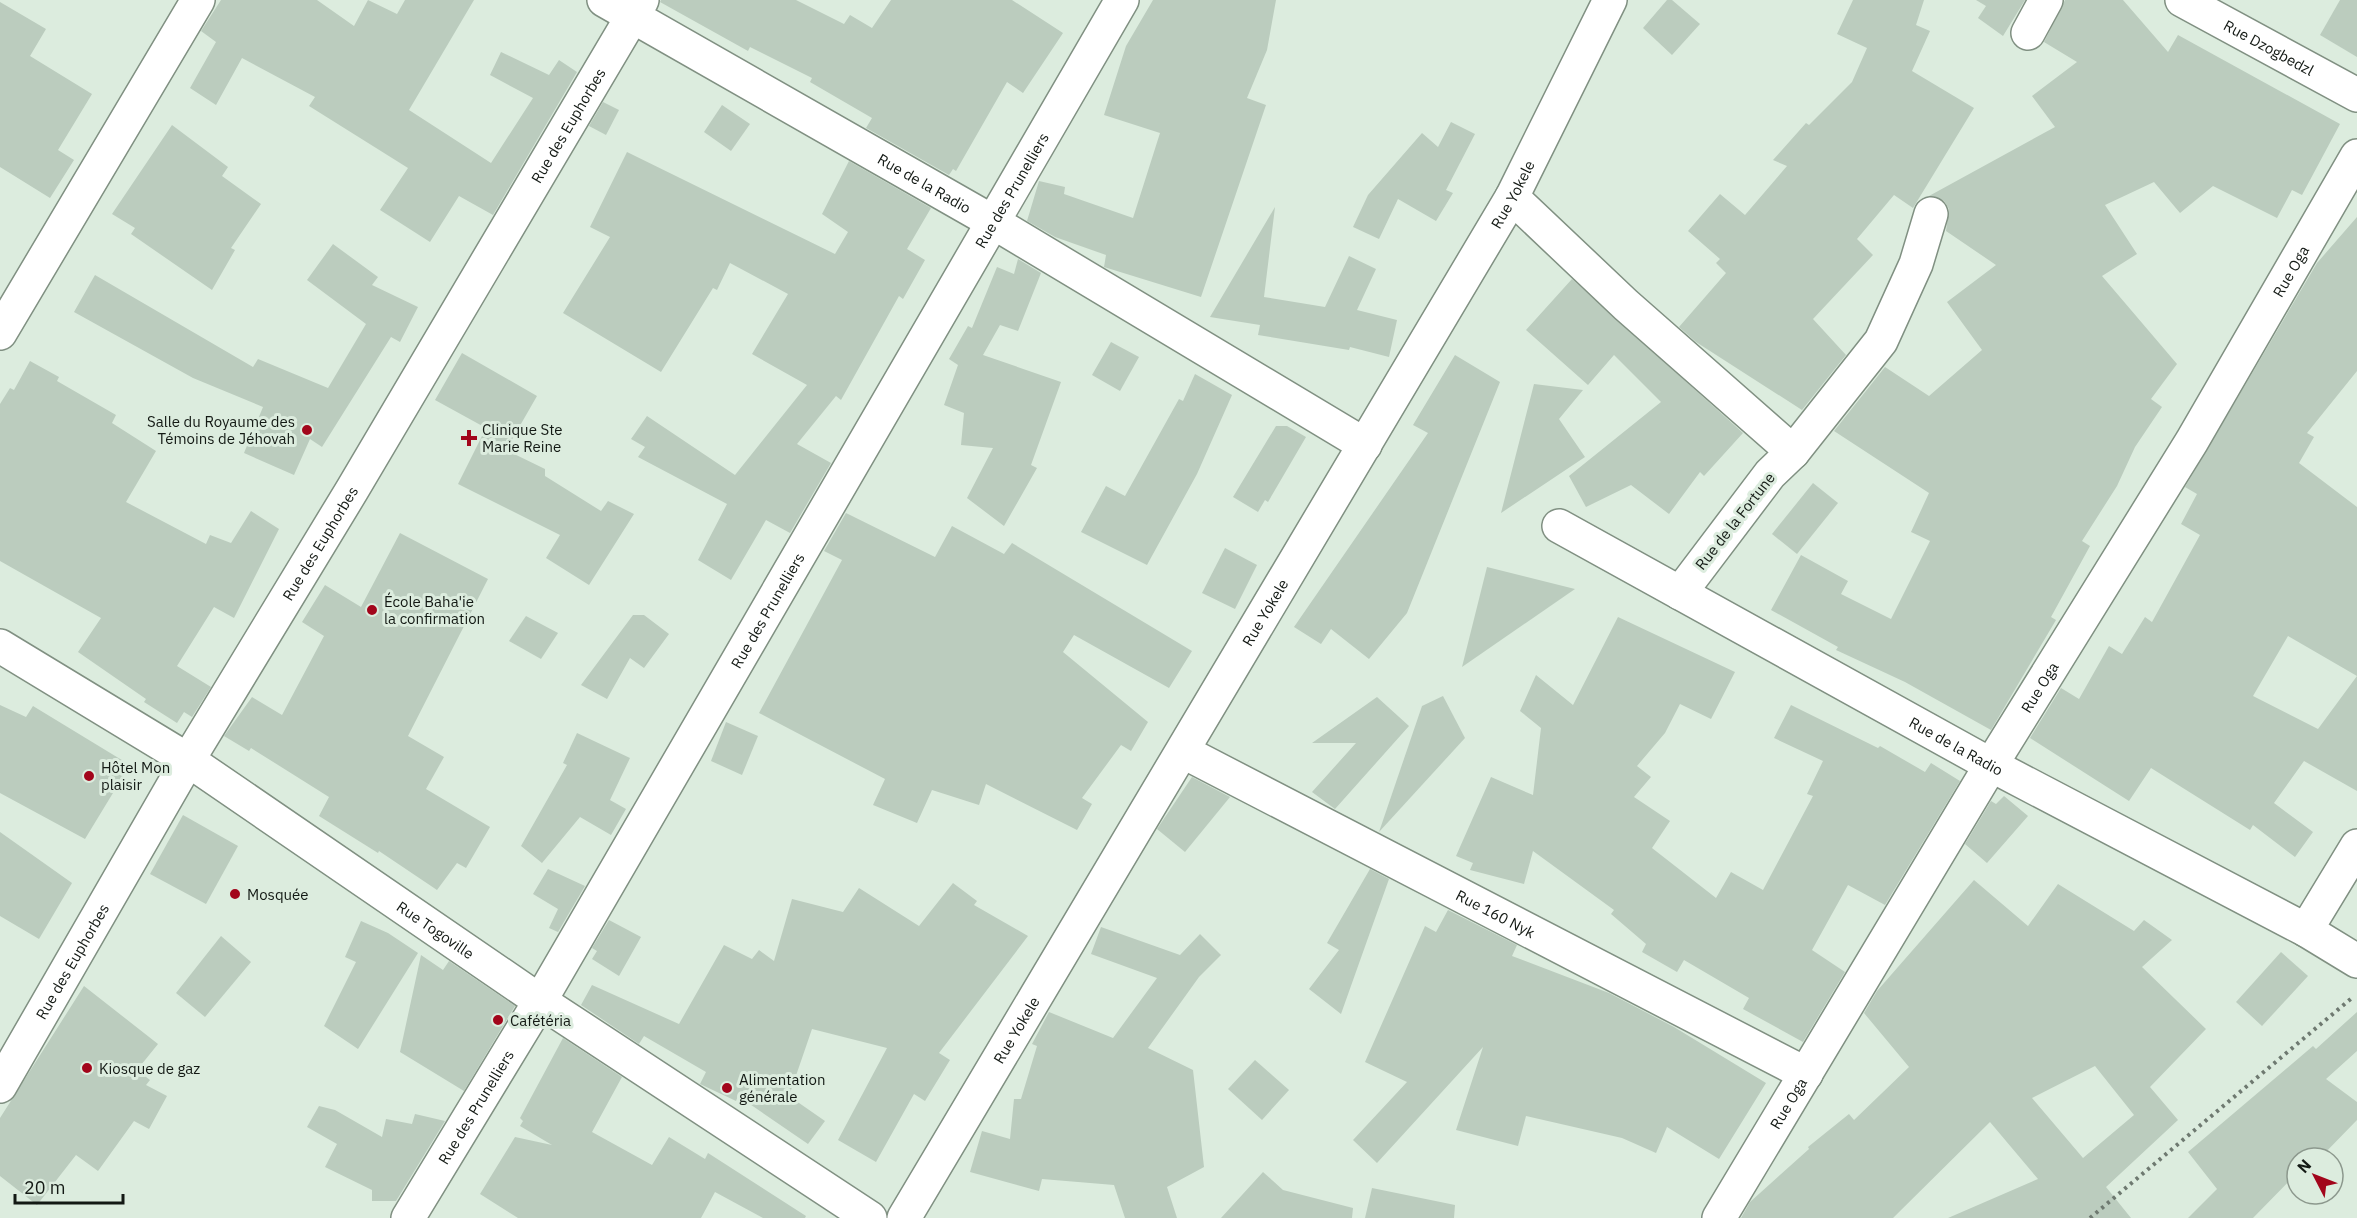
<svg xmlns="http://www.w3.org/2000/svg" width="2357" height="1218" viewBox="0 0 2357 1218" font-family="'IBM Plex Sans',sans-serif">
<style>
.building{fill:#bbccbe;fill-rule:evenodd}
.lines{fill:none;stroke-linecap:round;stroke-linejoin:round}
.minor-casing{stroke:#809082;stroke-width:36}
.path{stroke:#6e7970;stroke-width:4;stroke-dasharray:3 4.5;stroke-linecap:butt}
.minor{stroke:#fff;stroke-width:33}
.poi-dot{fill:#a2051b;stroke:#dcecde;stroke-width:2}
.labels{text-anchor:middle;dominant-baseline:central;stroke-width:6;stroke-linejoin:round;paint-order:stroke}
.street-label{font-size:15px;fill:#131914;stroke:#dcecde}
.poi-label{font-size:15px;fill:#131914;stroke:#dcecde;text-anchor:start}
</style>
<rect width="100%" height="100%" fill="#dcecde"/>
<g class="building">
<path d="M 221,0 L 317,0 L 354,26 L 368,0 L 397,14 L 405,0 L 474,0 L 409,110 L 491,163 L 533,98 L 490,75 L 501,52 L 549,75 L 559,60 L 577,72 L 493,215 L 459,196 L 430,242 L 380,210 L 408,168 L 309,106 L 315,97 L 242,58 L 216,105 L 190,88 L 216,42 L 201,31 Z"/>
<path d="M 661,0 L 796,0 L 844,24 L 850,15 L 872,28 L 891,0 L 1012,0 L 1063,33 L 1023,93 L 1007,82 L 956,171 L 953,169 L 949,175 L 866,128 L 872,118 L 810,82 L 812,78 L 750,47 L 748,51 L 660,2 Z"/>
<path d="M 1153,0 L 1276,0 L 1267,50 L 1247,98 L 1266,105 L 1201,297 L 1104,267 L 1106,255 L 1055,237 L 1027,221 L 1039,181 L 1065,187 L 1064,194 L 1133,218 L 1160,133 L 1104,115 L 1126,46 Z"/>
<path d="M 1667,0 L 1672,0 L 1700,24 L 1672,55 L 1643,28 Z"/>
<path d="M 1853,0 L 1924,0 L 1916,25 L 1930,31 L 1912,71 L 1974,108 L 1913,208 L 1894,195 L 1857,239 L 1873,255 L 1813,319 L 1846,355 L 1802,410 L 1696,342 L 1679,327 L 1726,273 L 1716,263 L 1720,259 L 1688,231 L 1720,194 L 1745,215 L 1787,166 L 1773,160 L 1806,123 L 1809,125 L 1852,82 L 1867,48 L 1837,34 Z"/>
<path d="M 1976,0 L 2025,0 L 2003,36 L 1978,18 L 1986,6 Z"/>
<path d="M 2065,0 L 2123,0 L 2168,52 L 2178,35 L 2340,124 L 2302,195 L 2292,190 L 2277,218 L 2213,186 L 2180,213 L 2154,182 L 2105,205 L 2137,254 L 2102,276 L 2177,364 L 2151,399 L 2162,407 L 2135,447 L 2117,486 L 2082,541 L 2090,546 L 2051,617 L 2056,620 L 1991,730 L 1905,682 L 1836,650 L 1838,647 L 1771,610 L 1801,555 L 1848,581 L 1841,594 L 1891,619 L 1930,541 L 1911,532 L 1929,493 L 1834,431 L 1885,367 L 1929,396 L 1982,350 L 1947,302 L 1996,265 L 1946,231 L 1949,209 L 1944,201 L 1929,196 L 2055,127 L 2032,96 L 2077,62 L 2044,42 Z"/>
<path d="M 2340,0 L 2357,0 L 2357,57 L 2320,35 Z"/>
<path d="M 0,2 L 46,29 L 30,56 L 92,94 L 58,150 L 74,160 L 50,198 L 0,167 Z"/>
<path d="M 603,102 L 619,110 L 606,135 L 589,126 Z"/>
<path d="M 722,105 L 750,124 L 731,151 L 704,132 Z"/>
<path d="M 1451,122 L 1475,134 L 1446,190 L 1453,193 L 1436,221 L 1398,199 L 1379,239 L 1353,227 L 1368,195 L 1422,133 L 1438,147 Z"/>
<path d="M 172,125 L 228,167 L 222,176 L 261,204 L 231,248 L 235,250 L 212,290 L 131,234 L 135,228 L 112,214 Z"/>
<path d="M 627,152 L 835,254 L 848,232 L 822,214 L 849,161 L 931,208 L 907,249 L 925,260 L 903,299 L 899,296 L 841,400 L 836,396 L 797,444 L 831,463 L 790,533 L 766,520 L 731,580 L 698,560 L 727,504 L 638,457 L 645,447 L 631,439 L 647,416 L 735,475 L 807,385 L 752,354 L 788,294 L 730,263 L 717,290 L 713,288 L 661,372 L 563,313 L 610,237 L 590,227 Z"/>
<path d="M 1275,207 L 1264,297 L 1325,307 L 1349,256 L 1376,269 L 1357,310 L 1397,320 L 1389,357 L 1350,347 L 1349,350 L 1258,335 L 1260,325 L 1210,317 Z"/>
<path d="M 2357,217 L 2357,371 L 2307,433 L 2314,437 L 2299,463 L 2357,507 L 2357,791 L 2304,761 L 2274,803 L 2313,832 L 2295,857 L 2253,825 L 2250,830 L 2151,768 L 2129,801 L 2030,738 L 2061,688 L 2079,699 L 2109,646 L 2122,654 L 2145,617 L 2152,622 L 2200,535 L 2181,524 L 2197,494 L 2185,487 L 2317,263 ZM 2288,636 L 2357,676 L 2318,729 L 2253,696 Z"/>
<path d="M 333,244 L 378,277 L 372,285 L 418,307 L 400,342 L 391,337 L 322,447 L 310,439 L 294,475 L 244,453 L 263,407 L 193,378 L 74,312 L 95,275 L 253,367 L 258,359 L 328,388 L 366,324 L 307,280 Z"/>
<path d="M 1018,259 L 1041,273 L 1018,331 L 1000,325 L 983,355 L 1061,382 L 1031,465 L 1037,468 L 1004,526 L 967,498 L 993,448 L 961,445 L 964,413 L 944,405 L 958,365 L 949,359 L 968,326 L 972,328 L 997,267 L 1014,274 Z"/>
<path d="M 1572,279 L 1743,433 L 1704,476 L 1700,472 L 1669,514 L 1631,485 L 1586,507 L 1569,476 L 1661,402 L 1614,355 L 1588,385 L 1526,330 Z"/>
<path d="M 1111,342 L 1139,357 L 1120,391 L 1092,375 Z"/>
<path d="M 462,353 L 537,396 L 506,450 L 545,469 L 545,476 L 601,511 L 608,501 L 634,514 L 589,585 L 546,558 L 560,535 L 458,484 L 486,428 L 435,400 Z"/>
<path d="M 1455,355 L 1500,382 L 1407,613 L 1369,659 L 1331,629 L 1321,644 L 1294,627 L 1428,433 L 1413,425 Z"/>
<path d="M 30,361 L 59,377 L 57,381 L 116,415 L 112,423 L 156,451 L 126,502 L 206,544 L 210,535 L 231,543 L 251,511 L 279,529 L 234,618 L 214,607 L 177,666 L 211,687 L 192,717 L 184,712 L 177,723 L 144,702 L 146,699 L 78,652 L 101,618 L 0,561 L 0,404 L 10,388 L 14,390 Z"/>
<path d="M 1195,374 L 1232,395 L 1197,474 L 1147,565 L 1081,532 L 1106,486 L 1125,496 L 1179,399 L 1183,401 Z"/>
<path d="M 1534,384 L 1583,390 L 1559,419 L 1585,457 L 1501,513 Z"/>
<path d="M 1276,426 L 1287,426 L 1306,437 L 1268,502 L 1265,500 L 1258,512 L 1233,497 Z"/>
<path d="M 1813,483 L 1838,503 L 1797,554 L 1772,534 Z"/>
<path d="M 846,513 L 935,557 L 952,526 L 1004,554 L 1012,543 L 1192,651 L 1169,688 L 1074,635 L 1063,652 L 1148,722 L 1131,751 L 1121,745 L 1082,798 L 1092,804 L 1077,830 L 986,784 L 979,805 L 932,790 L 917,823 L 873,805 L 885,779 L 759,713 L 842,560 L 824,551 Z"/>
<path d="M 400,533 L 488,579 L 408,736 L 444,757 L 426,789 L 490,827 L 466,868 L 457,863 L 437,890 L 379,851 L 378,853 L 319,816 L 329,797 L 251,748 L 249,751 L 224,736 L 252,697 L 282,715 L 324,636 L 302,622 L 325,585 L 361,607 Z"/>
<path d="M 1225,548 L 1257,565 L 1235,609 L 1202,593 Z"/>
<path d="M 1487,567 L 1575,589 L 1462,667 Z"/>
<path d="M 633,615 L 644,615 L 669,634 L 644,668 L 630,658 L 607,699 L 581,685 Z"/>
<path d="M 526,616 L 558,633 L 541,659 L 509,641 Z"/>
<path d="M 1618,617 L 1735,672 L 1711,719 L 1680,704 L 1665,733 L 1637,766 L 1651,777 L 1634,797 L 1670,821 L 1652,848 L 1716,898 L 1731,872 L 1763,890 L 1813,796 L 1807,794 L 1823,761 L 1774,738 L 1791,705 L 1878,748 L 1880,746 L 1925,772 L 1931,763 L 1960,781 L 1885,905 L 1848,885 L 1812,950 L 1845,972 L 1803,1042 L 1743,1009 L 1749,998 L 1684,960 L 1677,972 L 1642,952 L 1646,944 L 1611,914 L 1614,910 L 1533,851 L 1524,884 L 1470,870 L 1473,863 L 1456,856 L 1491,777 L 1533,795 L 1541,728 L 1520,711 L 1536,675 L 1573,705 Z"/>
<path d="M 1443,696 L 1465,738 L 1379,832 L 1422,706 Z"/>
<path d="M 1377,697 L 1409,726 L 1335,809 L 1312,792 L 1356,743 L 1312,743 Z"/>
<path d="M 0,705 L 26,717 L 33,706 L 130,765 L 85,839 L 0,793 Z"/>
<path d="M 726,722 L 758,736 L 742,775 L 711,761 Z"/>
<path d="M 577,733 L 630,758 L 610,800 L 626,809 L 611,835 L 580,817 L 542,863 L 521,846 L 567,765 L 563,763 Z"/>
<path d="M 1192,777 L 1230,797 L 1185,852 L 1157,829 Z"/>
<path d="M 2004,796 L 2028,816 L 1987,863 L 1965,844 L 1991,801 L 1996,804 Z"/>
<path d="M 183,815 L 238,846 L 206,904 L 150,874 Z"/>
<path d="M 0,832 L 72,883 L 39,939 L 0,916 Z"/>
<path d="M 548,869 L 585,886 L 558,932 L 549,928 L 558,909 L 533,894 Z"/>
<path d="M 1370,869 L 1389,879 L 1341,1014 L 1309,989 L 1339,950 L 1327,943 Z"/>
<path d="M 1974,880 L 2028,926 L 2058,884 L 2134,931 L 2144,920 L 2172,940 L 2142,967 L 2206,1029 L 2150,1087 L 2178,1120 L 2106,1187 L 2131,1218 L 1948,1218 L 2038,1179 L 1990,1122 L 1893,1218 L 1741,1218 L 1750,1202 L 1809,1149 L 1808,1147 L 1849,1114 L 1854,1120 L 1909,1067 L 1864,1013 L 1877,991 ZM 2095,1066 L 2134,1115 L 2083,1158 L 2032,1098 Z"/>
<path d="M 953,883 L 977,901 L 974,905 L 1028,936 L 939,1053 L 950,1060 L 925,1101 L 914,1094 L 876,1162 L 838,1140 L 887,1048 L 812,1029 L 789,1096 L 825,1121 L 808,1144 L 738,1096 L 736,1101 L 700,1084 L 706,1072 L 644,1036 L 639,1044 L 581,1005 L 592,985 L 679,1024 L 724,945 L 752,959 L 759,950 L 774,961 L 792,899 L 843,912 L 859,888 L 919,926 Z"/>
<path d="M 1448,910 L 1517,945 L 1512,956 L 1609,993 L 1674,1027 L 1766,1083 L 1719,1159 L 1667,1127 L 1656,1153 L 1622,1138 L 1526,1116 L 1518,1146 L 1456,1130 L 1483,1047 L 1377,1163 L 1353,1140 L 1407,1082 L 1365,1062 L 1425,926 L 1436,932 Z"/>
<path d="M 609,920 L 641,937 L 619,976 L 592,959 L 597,951 L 592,948 Z"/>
<path d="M 361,921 L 388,933 L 418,953 L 358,1049 L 324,1026 L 356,962 L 345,957 Z"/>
<path d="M 1101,927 L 1180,955 L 1200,934 L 1221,955 L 1199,977 L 1148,1048 L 1193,1070 L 1204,1167 L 1167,1187 L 1177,1218 L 1125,1218 L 1114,1185 L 1042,1179 L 1039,1191 L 970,1172 L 982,1131 L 1010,1139 L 1014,1099 L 1021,1099 L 1037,1046 L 1032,1044 L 1049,1012 L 1113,1038 L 1157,978 L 1091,954 Z"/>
<path d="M 221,936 L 251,962 L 205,1017 L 176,993 Z"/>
<path d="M 2281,952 L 2308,976 L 2262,1026 L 2236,1002 Z"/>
<path d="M 421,955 L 443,970 L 449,961 L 515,1006 L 464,1091 L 400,1052 Z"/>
<path d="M 84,986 L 158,1044 L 137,1070 L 150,1080 L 146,1085 L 167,1096 L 149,1129 L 134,1121 L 98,1171 L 76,1155 L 37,1205 L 0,1176 L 0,1118 Z"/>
<path d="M 2357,1012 L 2357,1051 L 2326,1079 L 2357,1102 L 2357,1120 L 2320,1158 L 2297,1158 L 2297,1173 L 2253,1218 L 2188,1218 L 2217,1189 L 2188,1152 L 2313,1046 L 2316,1049 Z"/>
<path d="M 563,1038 L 622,1077 L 592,1132 L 652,1165 L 669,1137 L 705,1159 L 708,1153 L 806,1216 L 805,1218 L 763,1218 L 715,1192 L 701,1218 L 518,1218 L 480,1194 L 515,1137 L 552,1145 L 520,1126 L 523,1121 L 520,1118 Z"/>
<path d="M 1255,1060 L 1289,1090 L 1262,1120 L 1228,1089 Z"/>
<path d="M 319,1106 L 335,1110 L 382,1137 L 386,1119 L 412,1124 L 415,1114 L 445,1121 L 396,1201 L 372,1201 L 372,1190 L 325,1167 L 337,1144 L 307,1127 Z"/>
<path d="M 1263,1172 L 1283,1190 L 1353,1208 L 1352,1218 L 1221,1218 Z"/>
<path d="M 1372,1188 L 1455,1205 L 1454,1218 L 1365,1218 Z"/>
</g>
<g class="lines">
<defs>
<g id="minor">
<path id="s1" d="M 604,0 L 993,222 L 1365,445"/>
<path id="s2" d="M 2182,0 L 2357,95"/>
<path d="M 2028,33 L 2046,0"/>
<path d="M 1512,197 L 1626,305 L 1793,452 L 1770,474 L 1680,593"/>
<path d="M 0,333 L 198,0"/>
<path d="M 1793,452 L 1881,341 L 1916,264 L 1931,214"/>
<path id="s3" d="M 1559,526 L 1991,765 L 2306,930 L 2357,961"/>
<path id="s4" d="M 0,646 L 188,760 L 540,1001 L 870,1218"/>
<path id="s5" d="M 1184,752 L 1806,1074"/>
<path d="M 2306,930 L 2357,846"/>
<path id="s6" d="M 0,1086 L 188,760 L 352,490 L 642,0"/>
<path id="s7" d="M 408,1218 L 540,1001 L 1122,0"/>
<path id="s8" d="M 904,1218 L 1512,197 L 1610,0"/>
<path id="s9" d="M 1719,1218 L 1991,765 L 2192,441 L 2357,156"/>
</g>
</defs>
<use href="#minor" class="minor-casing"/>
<path class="path" d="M 2090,1218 L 2353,997"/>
<use href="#minor" class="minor"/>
</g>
<g class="poi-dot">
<circle cx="307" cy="430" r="6"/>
<path d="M466 429h6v6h6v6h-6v6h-6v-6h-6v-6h6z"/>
<circle cx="372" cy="610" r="6"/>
<circle cx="89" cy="776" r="6"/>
<circle cx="235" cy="894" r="6"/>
<circle cx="498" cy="1020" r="6"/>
<circle cx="87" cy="1068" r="6"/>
<circle cx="727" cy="1088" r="6"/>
</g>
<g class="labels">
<g class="street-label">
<text stroke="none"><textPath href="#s2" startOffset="99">Rue Dzogbedzl</textPath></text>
<text stroke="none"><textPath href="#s6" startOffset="1116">Rue des Euphorbes</textPath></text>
<text stroke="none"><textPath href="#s1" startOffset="369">Rue de la Radio</textPath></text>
<text stroke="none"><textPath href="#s7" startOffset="1192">Rue des Prunelliers</textPath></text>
<text stroke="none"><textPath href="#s8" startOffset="1191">Rue Yokele</textPath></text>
<text stroke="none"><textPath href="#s9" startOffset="1106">Rue Oga</textPath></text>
<text transform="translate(1735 521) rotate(-52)">Rue de la Fortune</text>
<text stroke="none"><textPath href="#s6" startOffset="630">Rue des Euphorbes</textPath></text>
<text stroke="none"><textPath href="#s7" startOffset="706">Rue des Prunelliers</textPath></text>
<text stroke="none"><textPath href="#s8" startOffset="705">Rue Yokele</textPath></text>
<text stroke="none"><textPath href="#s9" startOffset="620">Rue Oga</textPath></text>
<text stroke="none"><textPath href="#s3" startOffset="454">Rue de la Radio</textPath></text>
<text stroke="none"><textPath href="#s5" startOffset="351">Rue 160 Nyk</textPath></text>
<text stroke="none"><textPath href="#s4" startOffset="520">Rue Togoville</textPath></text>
<text stroke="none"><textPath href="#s6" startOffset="144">Rue des Euphorbes</textPath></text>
<text stroke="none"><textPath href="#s8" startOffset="219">Rue Yokele</textPath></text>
<text stroke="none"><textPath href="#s9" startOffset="134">Rue Oga</textPath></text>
<text stroke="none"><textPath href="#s7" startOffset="130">Rue des Prunelliers</textPath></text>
</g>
<g class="poi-label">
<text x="295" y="421" text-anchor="end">Salle du Royaume des<tspan x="295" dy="17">Témoins de Jéhovah</tspan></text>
<text x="482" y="429">Clinique Ste<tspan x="482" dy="17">Marie Reine</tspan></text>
<text x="384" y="601">École Baha'ie<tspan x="384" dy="17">la confirmation</tspan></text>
<text x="101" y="767">Hôtel Mon<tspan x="101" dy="17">plaisir</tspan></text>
<text x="247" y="894">Mosquée</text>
<text x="510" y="1020">Cafétéria</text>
<text x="99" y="1068">Kiosque de gaz</text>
<text x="739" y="1079">Alimentation<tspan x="739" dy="17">générale</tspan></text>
</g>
</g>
<g transform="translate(2315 1176) rotate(312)"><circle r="28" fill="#dcecde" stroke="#8c988d" stroke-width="1.5"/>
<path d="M0-4.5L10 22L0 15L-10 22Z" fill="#a2051b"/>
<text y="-9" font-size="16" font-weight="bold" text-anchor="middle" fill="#131914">N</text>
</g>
<path d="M15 1194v9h108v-9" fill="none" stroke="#131914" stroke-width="3"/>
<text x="24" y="1194" font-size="18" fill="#131914" stroke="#dcecde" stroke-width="4.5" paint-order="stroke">20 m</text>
</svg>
